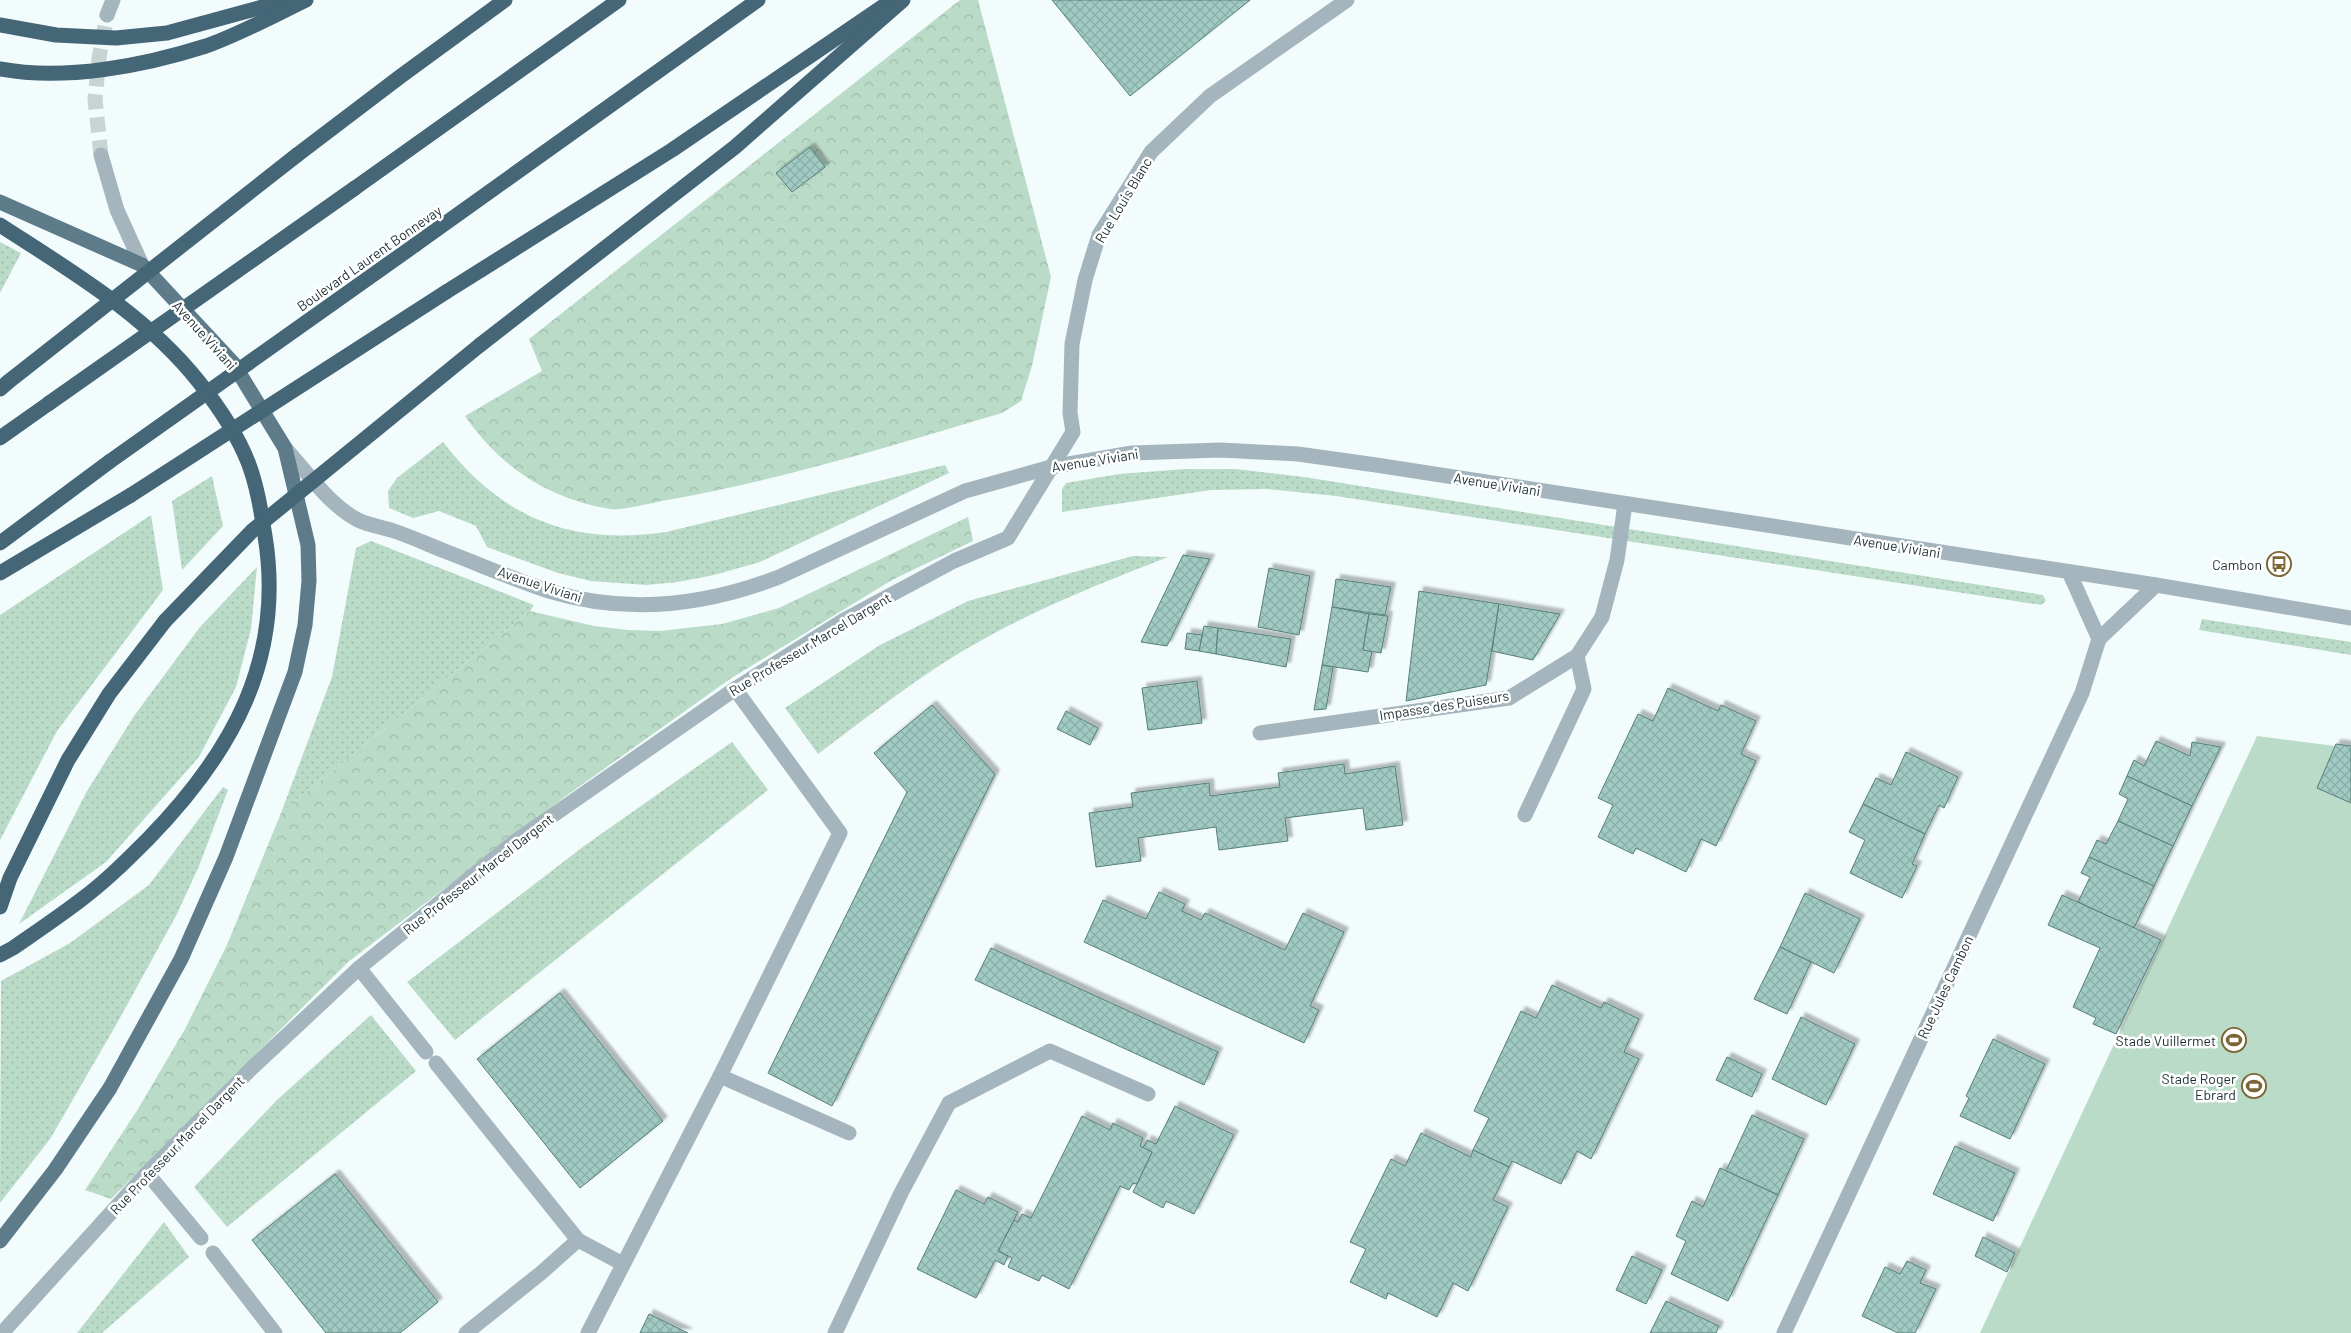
<svg xmlns="http://www.w3.org/2000/svg" width="2351" height="1333" viewBox="0 0 2351 1333" font-family="Barlow,sans-serif">
<style>
.grass{fill:url(#grass-dots)}
.forest{fill:url(#forest-crowns)}
.pitch{fill:#badbc7}
.building{fill:url(#building-cross-hatch);stroke:#568079;filter:url(#shadow)}
.lines{fill:none;stroke-linecap:round;stroke-linejoin:round}
.minor-tunnel{stroke:#c8d3d4;stroke-width:15;stroke-dasharray:15 8;stroke-linecap:butt}
.minor{stroke:#a5b5bd;stroke-width:15}
.major{stroke:#5e7b8a;stroke-width:15}
.highway{stroke:#456677;stroke-width:15}
.highway-bridge{stroke:#456677;stroke-width:15}
.labels{text-anchor:middle;dominant-baseline:central;stroke-width:5;stroke-linejoin:round;paint-order:stroke}
.street-label{font-size:14px;fill:#1d2f32;stroke:#fff}
.poi-label{font-size:14px;fill:#1d2f32;stroke:#fff;text-anchor:end}
</style>
<defs>
<pattern id="grass-dots" width="8" height="8" patternUnits="userSpaceOnUse" patternTransform="scale(1.25)"><rect width="8" height="8" fill="#badbc7"/><path d="M2 2h.1M6 6h.1" fill="none" stroke="#9fbcab" stroke-width="1.8" stroke-linecap="round"/></pattern>
<pattern id="forest-crowns" width="20" height="18" patternUnits="userSpaceOnUse" patternTransform="scale(1.25)"><rect width="20" height="18" fill="#badbc7"/><path d="M2 6a3 3 0 1 1 6 0M12 15a3 3 0 1 1 6 0" fill="none" stroke="#9fbcab"/></pattern>
<pattern id="building-cross-hatch" width="8" height="8" patternUnits="userSpaceOnUse" patternTransform="scale(1.25)"><rect width="8" height="8" fill="#a0cac2"/><path d="M0 0l8 8M0 8l8-8" fill="none" stroke="#89aea7"/></pattern>
<filter id="shadow"><feDropShadow dx="4.5" dy="-4.5" stdDeviation="1" flood-color="#0004"/></filter>
</defs>
<rect width="100%" height="100%" fill="#f3fcfd"/>
<g class="grass">
<path d="M 0,242 L 21,253 L 0,293 Z"/>
<path d="M 443,442 C 502,518 570,546 666,532 L 945,465 L 949,473 L 760,562 L 714,575 L 678,582 L 646,585 L 591,581 L 558,573 L 487,547 L 476,526 L 439,511 L 413,518 L 389,508 L 388,491 L 397,478 Z"/>
<path d="M 1185,469 L 1235,469 L 1304,477 L 2043,595 L 2046,601 L 2041,605 L 1336,496 L 1267,489 L 1211,490 L 1062,512 L 1062,489 L 1066,483 L 1119,474 Z"/>
<path d="M 212,476 L 223,526 L 182,570 L 172,501 Z"/>
<path d="M 151,515 L 163,590 L 57,731 L 0,840 L 0,615 Z"/>
<path d="M 371,541 L 534,605 L 530,611 L 281,813 L 332,677 L 356,548 Z"/>
<path d="M 1133,556 L 1168,557 C 1098,584 1026,613 961,652 C 911,682 865,719 818,754 L 785,708 L 880,645 L 968,601 Z"/>
<path d="M 257,567 L 251,629 L 236,687 L 199,757 L 106,862 L 19,924 L 87,791 L 134,716 L 200,627 Z"/>
<path d="M 2202,619 L 2351,642 L 2351,655 L 2199,630 Z"/>
<path d="M 732,742 L 768,790 L 455,1040 L 407,982 L 584,846 Z"/>
<path d="M 223,787 L 228,790 L 199,866 L 177,914 L 116,1025 L 50,1139 L 0,1203 L 1,981 L 70,943 L 149,885 Z"/>
<path d="M 371,1015 L 416,1071 L 227,1227 L 194,1187 L 277,1100 Z"/>
<path d="M 164,1222 L 189,1257 L 102,1333 L 77,1333 Z"/>
</g>
<g class="forest">
<path d="M 960,0 L 978,0 L 1051,277 L 1032,366 L 1021,401 L 1002,413 C 894,445 784,479 673,499 C 658,501 623,511 610,509 C 549,499 500,467 465,416 L 542,371 L 529,339 Z"/>
<path d="M 968,517 L 973,541 L 892,580 L 730,679 L 566,796 L 348,962 L 111,1199 L 85,1190 L 138,1109 L 185,1029 L 227,945 L 281,813 L 530,611 L 594,626 L 628,630 L 660,631 L 722,624 L 779,608 Z"/>
</g>
<path class="pitch" d="M 2257,736 L 2351,748 L 2351,1333 L 1980,1333 Z"/>
<g class="building">
<path d="M 1052,0 L 1250,0 L 1130,96 Z"/>
<path d="M 810,147 L 825,167 L 792,192 L 776,173 Z"/>
<path d="M 1183,555 L 1210,559 L 1167,646 L 1141,642 Z"/>
<path d="M 1269,568 L 1310,576 L 1299,635 L 1258,627 Z"/>
<path d="M 1336,579 L 1391,587 L 1385,615 L 1332,607 Z"/>
<path d="M 1419,591 L 1499,604 L 1486,685 L 1406,701 Z"/>
<path d="M 1499,604 L 1560,614 L 1533,660 L 1492,651 Z"/>
<path d="M 1332,607 L 1369,614 L 1363,650 L 1372,651 L 1368,672 L 1322,665 Z"/>
<path d="M 1369,614 L 1388,616 L 1381,653 L 1363,650 Z"/>
<path d="M 1204,626 L 1218,628 L 1216,654 L 1199,651 Z"/>
<path d="M 1218,628 L 1291,639 L 1286,667 L 1216,654 Z"/>
<path d="M 1187,633 L 1202,635 L 1199,651 L 1185,649 Z"/>
<path d="M 1322,665 L 1333,667 L 1326,709 L 1314,710 Z"/>
<path d="M 1197,681 L 1202,723 L 1148,730 L 1142,688 Z"/>
<path d="M 1668,688 L 1718,711 L 1721,705 L 1756,721 L 1741,754 L 1756,761 L 1716,846 L 1701,839 L 1686,872 L 1636,848 L 1633,854 L 1598,837 L 1613,805 L 1598,798 L 1638,714 L 1653,721 Z"/>
<path d="M 932,705 L 995,774 L 832,1106 L 768,1073 L 907,792 L 874,753 Z"/>
<path d="M 1066,711 L 1098,728 L 1090,745 L 1057,729 Z"/>
<path d="M 2156,741 L 2190,756 L 2192,742 L 2221,747 L 2192,806 L 2127,776 L 2134,760 L 2144,766 Z"/>
<path d="M 2336,744 L 2351,746 L 2351,803 L 2317,788 Z"/>
<path d="M 1906,752 L 1958,777 L 1944,808 L 1939,805 L 1925,834 L 1863,804 L 1876,778 L 1891,785 Z"/>
<path d="M 1344,764 L 1345,774 L 1395,766 L 1403,825 L 1366,830 L 1363,808 L 1285,818 L 1288,841 L 1219,850 L 1216,827 L 1138,838 L 1141,861 L 1096,867 L 1089,813 L 1133,807 L 1131,793 L 1209,783 L 1210,796 L 1280,787 L 1278,773 Z"/>
<path d="M 2127,776 L 2192,806 L 2173,846 L 2118,821 L 2128,799 L 2119,794 Z"/>
<path d="M 1863,804 L 1925,834 L 1912,864 L 1917,866 L 1902,898 L 1850,873 L 1865,840 L 1849,832 Z"/>
<path d="M 2118,821 L 2173,846 L 2154,886 L 2089,857 L 2097,840 L 2106,844 Z"/>
<path d="M 2089,857 L 2154,886 L 2134,928 L 2078,902 L 2090,877 L 2081,873 Z"/>
<path d="M 1159,892 L 1185,904 L 1182,911 L 1201,920 L 1205,913 L 1285,950 L 1303,913 L 1344,932 L 1310,1006 L 1319,1010 L 1304,1043 L 1084,942 L 1103,900 L 1146,919 Z"/>
<path d="M 1805,893 L 1860,919 L 1834,973 L 1780,947 Z"/>
<path d="M 2062,895 L 2161,940 L 2116,1034 L 2093,1024 L 2096,1018 L 2073,1007 L 2100,948 L 2048,925 Z"/>
<path d="M 1780,947 L 1811,962 L 1787,1014 L 1754,999 Z"/>
<path d="M 991,948 L 1218,1052 L 1204,1085 L 975,980 Z"/>
<path d="M 1552,985 L 1601,1008 L 1604,1002 L 1639,1019 L 1624,1052 L 1639,1059 L 1591,1159 L 1577,1151 L 1561,1184 L 1512,1161 L 1509,1167 L 1473,1150 L 1489,1118 L 1474,1111 L 1521,1011 L 1536,1018 Z"/>
<path d="M 560,993 L 663,1121 L 580,1188 L 477,1059 Z"/>
<path d="M 1801,1017 L 1855,1044 L 1826,1105 L 1772,1079 Z"/>
<path d="M 1993,1039 L 2045,1064 L 2010,1139 L 1960,1116 L 1969,1098 L 1966,1096 Z"/>
<path d="M 1727,1057 L 1762,1074 L 1752,1097 L 1716,1080 Z"/>
<path d="M 1175,1106 L 1234,1135 L 1194,1214 L 1166,1201 L 1163,1208 L 1133,1192 L 1152,1152 L 1143,1148 L 1147,1140 L 1156,1144 Z"/>
<path d="M 1752,1115 L 1804,1139 L 1778,1195 L 1726,1171 Z"/>
<path d="M 1082,1116 L 1110,1130 L 1113,1123 L 1143,1138 L 1140,1146 L 1152,1152 L 1137,1184 L 1133,1183 L 1129,1190 L 1120,1186 L 1069,1289 L 1042,1275 L 1039,1281 L 1008,1267 L 1012,1258 L 998,1251 L 1014,1220 L 1018,1222 L 1022,1214 L 1031,1218 Z"/>
<path d="M 1421,1133 L 1471,1157 L 1473,1150 L 1509,1167 L 1493,1200 L 1508,1207 L 1468,1291 L 1453,1283 L 1437,1317 L 1388,1293 L 1386,1299 L 1350,1282 L 1366,1249 L 1350,1242 L 1391,1159 L 1405,1166 Z"/>
<path d="M 1955,1146 L 2015,1173 L 1993,1221 L 1933,1194 Z"/>
<path d="M 1720,1168 L 1778,1195 L 1728,1301 L 1671,1274 L 1686,1241 L 1676,1236 L 1692,1201 L 1703,1207 Z"/>
<path d="M 335,1174 L 438,1302 L 400,1333 L 326,1333 L 252,1240 Z"/>
<path d="M 956,1190 L 984,1204 L 988,1197 L 1018,1212 L 998,1251 L 1008,1256 L 1004,1265 L 995,1260 L 976,1298 L 917,1269 Z"/>
<path d="M 1983,1237 L 2015,1253 L 2007,1272 L 1975,1256 Z"/>
<path d="M 1632,1256 L 1662,1270 L 1646,1304 L 1616,1290 Z"/>
<path d="M 1907,1261 L 1926,1270 L 1920,1283 L 1936,1289 L 1915,1333 L 1898,1333 L 1862,1316 L 1885,1267 L 1900,1274 Z"/>
<path d="M 1666,1301 L 1719,1326 L 1716,1333 L 1650,1333 Z"/>
<path d="M 649,1314 L 688,1333 L 640,1333 Z"/>
</g>
<g class="lines">
<path class="minor-tunnel" d="M 101,155 L 95,99 L 99,58 L 107,15"/>
<g class="minor">
<path d="M 107,15 L 113,0"/>
<path d="M 101,155 L 117,210 L 142,265"/>
<path d="M 285,448 C 307,472 329,505 358,520 C 368,525 382,527 394,531 C 412,537 429,545 447,552 C 481,565 515,580 549,591 C 627,615 704,606 779,577 L 965,491 L 1051,467 L 1132,453 L 1221,450 L 1298,454 L 1376,465 L 2156,585 L 2351,618"/>
<path d="M 2069,572 L 2099,639"/>
<path d="M 735,689 L 840,833 L 720,1076 L 849,1133"/>
<path d="M 1260,733 L 1509,698 L 1577,656 L 1602,617 L 1617,560 L 1625,504"/>
<path d="M 1525,815 L 1584,689 L 1577,656"/>
<path d="M 359,968 L 426,1052"/>
<path d="M 436,1063 L 578,1240"/>
<path d="M 147,1173 L 201,1238"/>
<path d="M 213,1253 L 275,1333"/>
<path d="M 2,1333 L 147,1173 L 253,1067 L 359,968 L 513,843 L 735,689 L 844,620 L 954,561 L 1008,538 L 1073,432 L 1070,413 L 1072,344 L 1085,280 L 1099,235 L 1151,152 L 1210,96 L 1347,0"/>
<path d="M 466,1333 L 541,1273 L 578,1240 L 623,1264"/>
<path d="M 588,1333 L 720,1076"/>
<path d="M 835,1333 L 901,1193 L 949,1103 L 1050,1051 L 1148,1094"/>
<path d="M 1784,1333 L 2082,693 L 2099,639 L 2156,585"/>
</g>
<path class="major" d="M 0,202 L 142,265 L 233,363 L 285,448 L 308,545 L 309,581 L 305,625 L 295,672 L 226,857 L 181,959 L 110,1088 L 55,1170 L 0,1241"/>
<g class="highway">
<path d="M 0,25 L 56,35 L 116,38 L 167,33 L 288,0"/>
<path d="M 0,69 C 65,81 143,66 206,46 C 238,35 275,15 306,0"/>
<path d="M 297,155 L 401,76 L 505,0"/>
<path d="M 355,188 L 619,0"/>
<path d="M 0,225 C 71,271 146,315 199,382 C 218,406 237,434 248,462 C 257,485 261,511 265,536 C 285,659 232,753 148,839 C 127,860 106,881 82,899 C 60,916 36,932 13,948 L 0,955"/>
<path d="M 415,245 L 758,0"/>
<path d="M 446,292 L 672,150 L 888,3"/>
<path d="M 480,345 L 735,147 L 903,0"/>
<path d="M 0,389 L 8,382"/>
<path d="M 0,438 L 48,404"/>
<path d="M 0,543 L 109,462"/>
<path d="M 0,573 L 131,495"/>
<path d="M 0,907 L 10,878 L 68,760 L 109,694 L 165,621"/>
</g>
<g class="highway-bridge">
<path d="M 8,382 L 297,155"/>
<path d="M 48,404 L 355,188"/>
<path d="M 109,462 L 415,245"/>
<path d="M 131,495 L 446,292"/>
<path d="M 165,621 L 253,530 L 480,345"/>
</g>
</g>
<defs>
<symbol id="bus-ring" viewBox="-11 -11 22 22"><circle r="9.5" fill="#fff" stroke="#7c6535" stroke-width="1.5"/><path d="M-5-6H5V4H4V6H2V4H-2V6H-4V4H-5ZM-3.5-4V0h7V-4ZM-3.5 1.2v1.5H-2V1.2ZM2 1.2v1.5H3.5V1.2Z" fill="#7c6535"/></symbol>
<symbol id="stadium-ring" viewBox="-11 -11 22 22"><circle r="9.5" fill="#fff" stroke="#7c6535" stroke-width="1.5"/><path d="M0-5a6.5 5 0 1 0 0 10a6.5 5 0 1 0 0-10ZM-3.5-1.8h7v3.6h-7Z" fill="#7c6535"/></symbol>
</defs>
<g fill-rule="evenodd">
<use href="#bus-ring" x="2265" y="550" width="28" height="28"/>
<use href="#stadium-ring" x="2220" y="1026" width="28" height="28"/>
<use href="#stadium-ring" x="2240" y="1072" width="28" height="28"/>
</g>
<g class="labels">
<g class="street-label">
<text transform="translate(1123 200) rotate(-59)">Rue Louis Blanc</text>
<text transform="translate(369 258) rotate(-35)">Boulevard Laurent Bonnevay</text>
<text transform="translate(205 335) rotate(48)">Avenue Viviani</text>
<text transform="translate(1095 460) rotate(-9)">Avenue Viviani</text>
<text transform="translate(1497 484) rotate(9)">Avenue Viviani</text>
<text transform="translate(1897 546) rotate(9)">Avenue Viviani</text>
<text transform="translate(540 584) rotate(18)">Avenue Viviani</text>
<text transform="translate(810 644) rotate(-31)">Rue Professeur Marcel Dargent</text>
<text transform="translate(1444 705) rotate(-9)">Impasse des Puiseurs</text>
<text transform="translate(478 874) rotate(-38)">Rue Professeur Marcel Dargent</text>
<text transform="translate(1945 987) rotate(-65)">Rue Jules Cambon</text>
<text transform="translate(177 1145) rotate(-46)">Rue Professeur Marcel Dargent</text>
</g>
<g class="poi-label">
<text x="2262" y="564">Cambon</text>
<text x="2216" y="1040">Stade Vuillermet</text>
<text x="2236" y="1078">Stade Roger<tspan x="2236" dy="16">Ebrard</tspan></text>
</g>
</g>
</svg>
